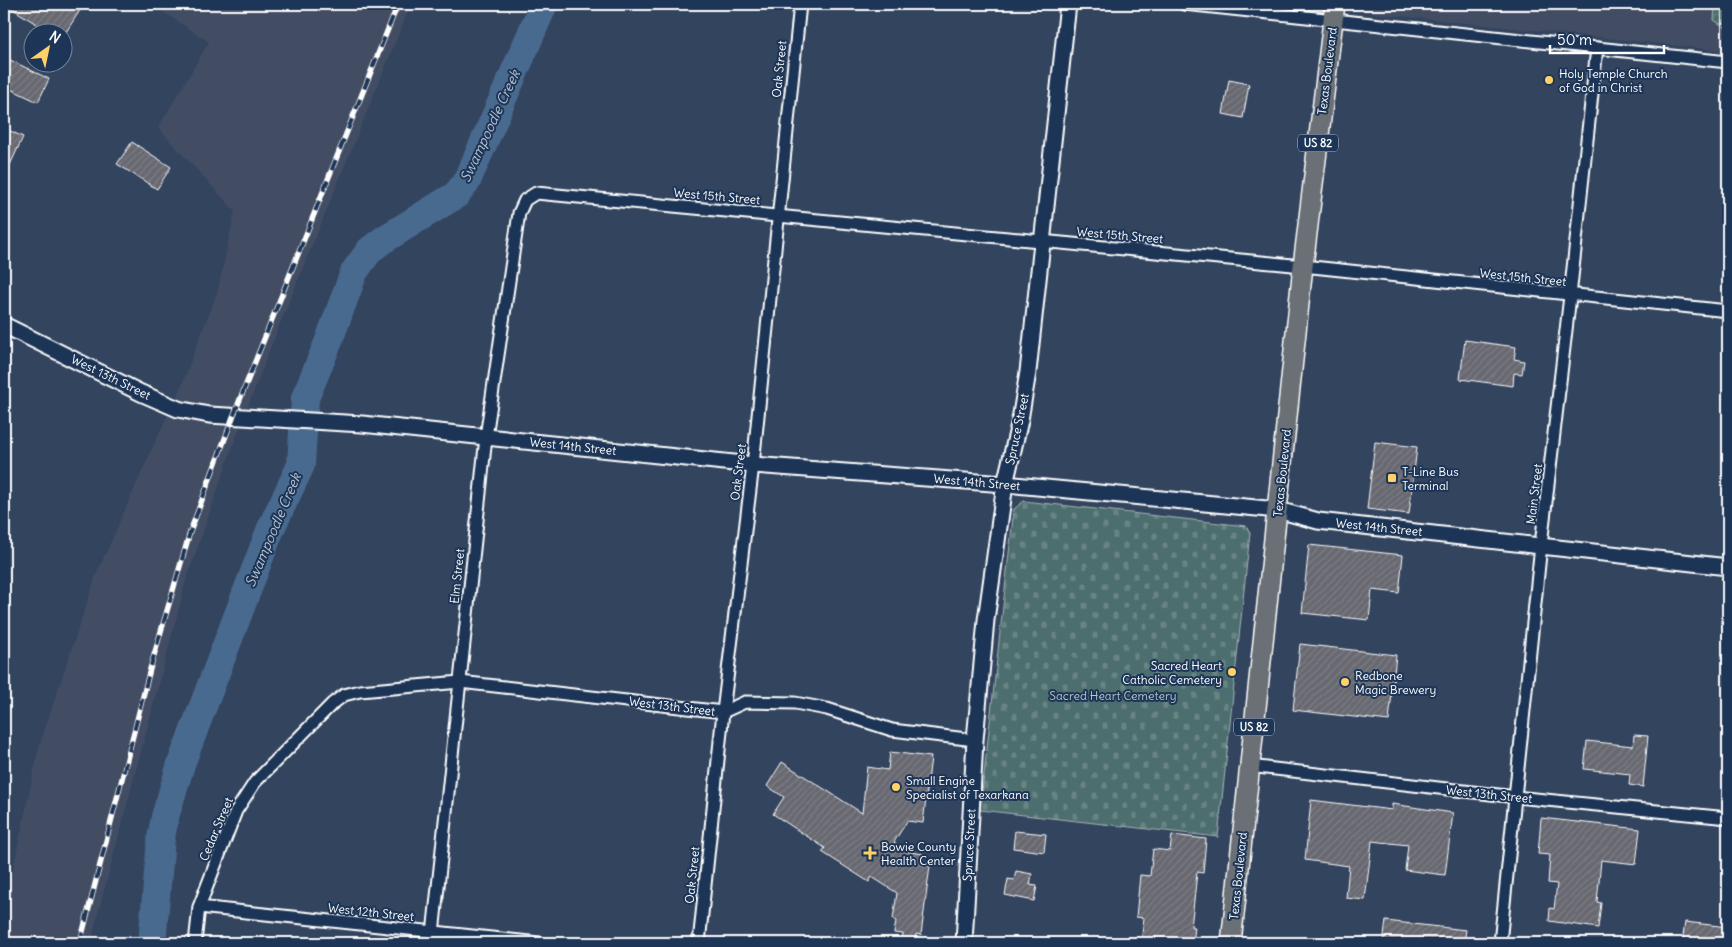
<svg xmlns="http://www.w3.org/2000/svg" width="1732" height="947" viewBox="0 0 1732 947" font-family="Delius,sans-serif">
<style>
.built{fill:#434e64}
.cemetery{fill:url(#cemetery-stones);stroke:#a6b6b6}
.park{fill:url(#park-crowns);stroke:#a6b6b6}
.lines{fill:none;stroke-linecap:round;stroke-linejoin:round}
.river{stroke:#4a6a8f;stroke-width:28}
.building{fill:url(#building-hatch);stroke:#fff}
.minor-casing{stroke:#fff;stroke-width:15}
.tertiary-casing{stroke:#fff;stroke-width:19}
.primary-casing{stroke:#fff;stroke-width:22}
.minor{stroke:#1d3557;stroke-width:11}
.tertiary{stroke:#1d3557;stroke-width:15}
.primary{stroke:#6a7074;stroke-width:19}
.rail-casing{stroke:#fff;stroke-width:5.5}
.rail{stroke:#1d3557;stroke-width:4;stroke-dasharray:11;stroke-linecap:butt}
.poi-dot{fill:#ffd166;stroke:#1d3557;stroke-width:2}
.labels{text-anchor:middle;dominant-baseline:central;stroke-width:4;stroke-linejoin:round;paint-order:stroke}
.shield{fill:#1d3557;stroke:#bbc2cd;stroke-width:1}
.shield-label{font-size:11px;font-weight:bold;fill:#fff}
.street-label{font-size:12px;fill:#fff;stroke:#1d3557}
.poi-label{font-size:12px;fill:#fff;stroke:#1d3557;text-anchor:start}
.park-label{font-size:12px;fill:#b8c5c5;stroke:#1d3557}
.water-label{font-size:14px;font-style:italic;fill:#b7c3d2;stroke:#1d3557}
</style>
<defs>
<pattern id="cemetery-stones" width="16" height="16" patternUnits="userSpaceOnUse" patternTransform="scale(1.25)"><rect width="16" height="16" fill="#4e6e6e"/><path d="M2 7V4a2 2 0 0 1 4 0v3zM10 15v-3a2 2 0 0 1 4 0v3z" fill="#698484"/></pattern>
<pattern id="park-crowns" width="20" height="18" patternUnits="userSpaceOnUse" patternTransform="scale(1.25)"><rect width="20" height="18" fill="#4e6e6e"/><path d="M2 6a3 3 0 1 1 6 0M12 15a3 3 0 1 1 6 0" fill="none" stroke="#698484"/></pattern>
<pattern id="building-hatch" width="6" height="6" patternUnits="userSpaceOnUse" patternTransform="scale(1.25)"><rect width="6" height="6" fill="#676771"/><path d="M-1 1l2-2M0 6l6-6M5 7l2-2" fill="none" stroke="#7e7e86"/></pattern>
</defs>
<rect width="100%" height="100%" fill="#33445f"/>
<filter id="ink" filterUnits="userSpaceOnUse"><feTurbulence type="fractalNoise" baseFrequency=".02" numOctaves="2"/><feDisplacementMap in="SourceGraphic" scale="10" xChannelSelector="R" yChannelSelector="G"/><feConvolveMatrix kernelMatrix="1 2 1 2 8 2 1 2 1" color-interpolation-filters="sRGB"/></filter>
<g filter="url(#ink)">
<g class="built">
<path d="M 151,4 L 411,4 L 275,336 L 232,448 L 186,581 L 95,925 L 91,943 L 4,943 L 4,912 L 39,747 L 97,573 L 157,438 L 179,392 L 218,290 L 235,211 L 158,128 L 209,42 Z"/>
<path d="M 1359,4 L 1728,4 L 1728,51 L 1373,13 L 1360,9 Z"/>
</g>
<path class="cemetery" d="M 1024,501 L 1246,526 L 1250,533 L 1218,837 L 980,810 L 1014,509 Z"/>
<path class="park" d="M 1715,4 L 1728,4 L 1728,29 L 1714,20 Z"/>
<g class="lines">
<path class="river" d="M 152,943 L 161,838 L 165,817 L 181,764 L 271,528 L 301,465 L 305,398 L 328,343 L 354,272 L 370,250 L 383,240 L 456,195 L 467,181 L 544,4"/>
</g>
<g class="building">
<path d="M 5,4 L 84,4 L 66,32 L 49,32 Z"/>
<path d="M 4,57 L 49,79 L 38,102 L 4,86 Z"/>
<path d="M 1229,80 L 1249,84 L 1243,118 L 1223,114 Z"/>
<path d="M 4,128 L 23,137 L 4,178 Z"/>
<path d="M 132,142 L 171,167 L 157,189 L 117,164 Z"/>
<path d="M 1465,340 L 1516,347 L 1514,359 L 1524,361 L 1522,374 L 1514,373 L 1513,386 L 1460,379 Z"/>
<path d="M 1375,442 L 1417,447 L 1409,514 L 1367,509 Z"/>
<path d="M 1309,545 L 1403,555 L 1399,593 L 1372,590 L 1369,620 L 1302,613 Z"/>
<path d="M 1300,644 L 1396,655 L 1389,721 L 1293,710 Z"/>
<path d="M 1634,735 L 1648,736 L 1643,787 L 1629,785 L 1630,774 L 1584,769 L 1587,741 L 1633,746 Z"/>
<path d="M 890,752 L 931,757 L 923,823 L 907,821 L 894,842 L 899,846 L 899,850 L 923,854 L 922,865 L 930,866 L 921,935 L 916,934 L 914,943 L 902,941 L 903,934 L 894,933 L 896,921 L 893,919 L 897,893 L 872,877 L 869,882 L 822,852 L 825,848 L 773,814 L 784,797 L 767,786 L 782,762 L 862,813 L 867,767 L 888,770 Z"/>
<path d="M 1311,800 L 1392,810 L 1392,804 L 1453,813 L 1445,875 L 1405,870 L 1408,845 L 1372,841 L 1365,900 L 1346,898 L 1349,866 L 1305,860 Z"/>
<path d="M 1541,818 L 1640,829 L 1636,864 L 1601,860 L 1597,902 L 1601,903 L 1598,928 L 1549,921 L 1550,908 L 1554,909 L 1557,884 L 1548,883 L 1550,855 L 1538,854 Z"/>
<path d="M 1015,831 L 1046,834 L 1044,852 L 1013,848 Z"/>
<path d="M 1172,835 L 1206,839 L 1203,873 L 1197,872 L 1193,910 L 1191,927 L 1195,927 L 1193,943 L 1141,943 L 1144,918 L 1136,917 L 1140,875 L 1150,876 L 1153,849 L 1170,851 Z"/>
<path d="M 1016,871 L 1032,874 L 1030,885 L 1037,886 L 1034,901 L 1005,895 L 1008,879 L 1014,880 Z"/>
<path d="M 1386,921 L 1466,930 L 1464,943 L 1383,943 Z"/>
<path d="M 1685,922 L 1728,927 L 1728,943 L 1682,943 Z"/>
</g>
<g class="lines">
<defs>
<g id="minor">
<path d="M 1184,4 L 1728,62"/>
<path d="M 1249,766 L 1516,797 L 1728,818"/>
<path d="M 199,907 L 539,943"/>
<path d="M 195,943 L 199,907 L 236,811 L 255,782 L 332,704 L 344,695 L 360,691 L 460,682 L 723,712 L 745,702 L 795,703 L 827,709 L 892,730 L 975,740"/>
<path d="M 432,943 L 486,437 L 519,213 L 525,200 L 536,193 L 1303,266 L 1728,311"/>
<path d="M 699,943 L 723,712 L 753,465 L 800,4"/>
<path d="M 1500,943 L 1541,545 L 1570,296 L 1597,48"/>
</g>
<g id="tertiary">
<path d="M 4,325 L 141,393 L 178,409 L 209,415 L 362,424 L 753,465 L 1005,484 L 1278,510 L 1318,521 L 1728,567"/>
<path d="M 964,943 L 975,740 L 986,620 L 1005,484 L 1020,420 L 1028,372 L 1068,4"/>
</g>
<path id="primary" d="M 1231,943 L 1303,266 L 1335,4"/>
</defs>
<use href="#minor" class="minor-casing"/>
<use href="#tertiary" class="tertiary-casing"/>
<use href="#primary" class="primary-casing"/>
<use href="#minor" class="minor"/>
<use href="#tertiary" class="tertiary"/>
<use href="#primary" class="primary"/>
<defs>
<path id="rail" d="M 80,943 L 150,669 L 190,532 L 233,417 L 398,4"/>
</defs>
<use href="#rail" class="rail-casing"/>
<use href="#rail" class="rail"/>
</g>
</g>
<g class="poi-dot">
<circle cx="1549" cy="80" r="5"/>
<rect x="1387" y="473" width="10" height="10" rx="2.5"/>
<circle cx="1232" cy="672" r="5"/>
<circle cx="1345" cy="682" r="5"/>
<circle cx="896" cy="787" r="5"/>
<path d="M867.5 845.5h5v5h5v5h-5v5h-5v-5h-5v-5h5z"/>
</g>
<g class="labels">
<g class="shield">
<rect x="1298" y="134.5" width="40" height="17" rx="4"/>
<rect x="1234" y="718.5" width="40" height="17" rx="4"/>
</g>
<g class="shield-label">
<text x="1318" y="143">US 82</text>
<text x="1254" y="727">US 82</text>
</g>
<g class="street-label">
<text transform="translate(779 69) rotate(-84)">Oak Street</text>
<text transform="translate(1327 71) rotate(-83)">Texas Boulevard</text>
<text transform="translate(717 196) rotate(5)">West 15th Street</text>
<text transform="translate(1120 235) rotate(5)">West 15th Street</text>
<text transform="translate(1523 277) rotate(6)">West 15th Street</text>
<text transform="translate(111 377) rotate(26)">West 13th Street</text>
<text transform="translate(1017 429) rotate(-78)">Spruce Street</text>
<text transform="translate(573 446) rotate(6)">West 14th Street</text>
<text transform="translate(738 472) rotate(-83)">Oak Street</text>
<text transform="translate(1282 473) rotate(-84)">Texas Boulevard</text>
<text transform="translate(977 482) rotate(5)">West 14th Street</text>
<text transform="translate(1534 494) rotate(-83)">Main Street</text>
<text transform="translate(1379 527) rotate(6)">West 14th Street</text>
<text transform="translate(457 576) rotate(-84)">Elm Street</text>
<text transform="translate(672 706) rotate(7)">West 13th Street</text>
<text transform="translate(1489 794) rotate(6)">West 13th Street</text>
<text transform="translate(216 829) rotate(-67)">Cedar Street</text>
<text transform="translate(969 845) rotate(-87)">Spruce Street</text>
<text transform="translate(692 875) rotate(-84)">Oak Street</text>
<text transform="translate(1238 876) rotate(-84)">Texas Boulevard</text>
<text transform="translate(371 912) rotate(6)">West 12th Street</text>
</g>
<g class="poi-label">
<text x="1559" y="73">Holy Temple Church<tspan x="1559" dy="14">of God in Christ</tspan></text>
<text x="1402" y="471">T-Line Bus<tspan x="1402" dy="14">Terminal</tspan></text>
<text x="1222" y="665" text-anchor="end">Sacred Heart<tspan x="1222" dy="14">Catholic Cemetery</tspan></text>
<text x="1355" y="675">Redbone<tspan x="1355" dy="14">Magic Brewery</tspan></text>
<text x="906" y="780">Small Engine<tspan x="906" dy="14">Specialist of Texarkana</tspan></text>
<text x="881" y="846">Bowie County<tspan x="881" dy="14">Health Center</tspan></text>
</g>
<g class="park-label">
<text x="1113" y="695">Sacred Heart Cemetery</text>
</g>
<g class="water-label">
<text transform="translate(490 126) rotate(-65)">Swampoodle Creek</text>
<text transform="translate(273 530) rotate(-67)">Swampoodle Creek</text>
</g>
</g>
<rect width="1732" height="947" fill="none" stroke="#1d3557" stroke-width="20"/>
<rect x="10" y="10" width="1712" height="927" fill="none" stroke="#fff" stroke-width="2" filter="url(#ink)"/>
<g transform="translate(48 48) rotate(33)"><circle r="24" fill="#1d3557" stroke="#77869a"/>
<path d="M0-4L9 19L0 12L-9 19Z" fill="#ffd166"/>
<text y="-8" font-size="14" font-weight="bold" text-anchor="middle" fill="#ffffff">N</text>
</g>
<path d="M1550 45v8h114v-8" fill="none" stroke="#ffffff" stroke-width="2.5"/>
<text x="1557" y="45" font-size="15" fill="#ffffff" stroke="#1d3557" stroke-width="4" paint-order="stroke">50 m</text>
</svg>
